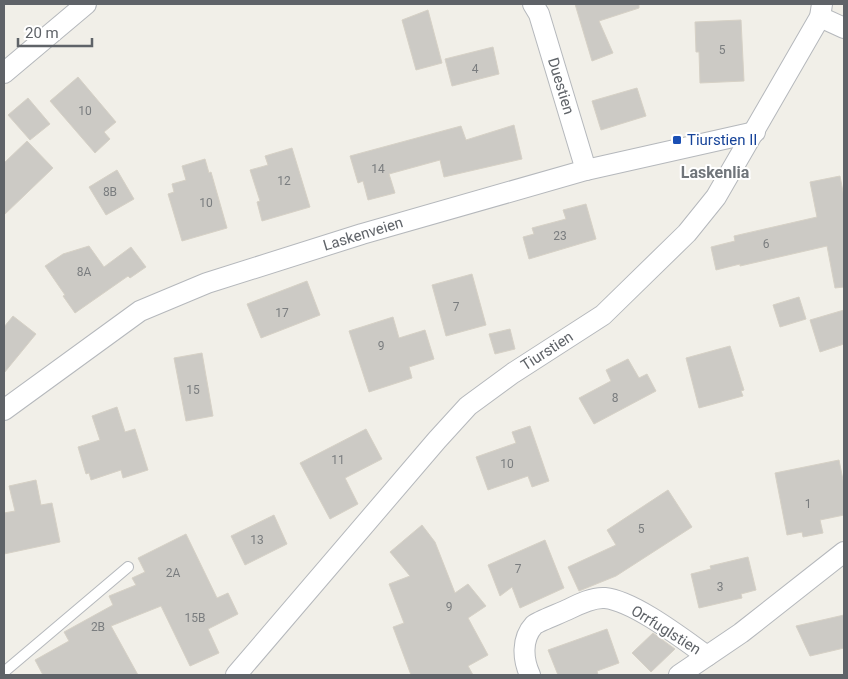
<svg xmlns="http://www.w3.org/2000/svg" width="848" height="679" viewBox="0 0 848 679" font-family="Roboto,sans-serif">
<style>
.building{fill:#cccac5;stroke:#d6d1c6}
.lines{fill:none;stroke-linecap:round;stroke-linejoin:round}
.lane-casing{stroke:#b5b8bc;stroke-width:12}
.street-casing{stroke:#b5b8bc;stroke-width:22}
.lane{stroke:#fff;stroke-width:10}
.street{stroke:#fff;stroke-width:20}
.transit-dot{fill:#1a4fb4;stroke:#fff;stroke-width:2}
.labels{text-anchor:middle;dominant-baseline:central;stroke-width:4;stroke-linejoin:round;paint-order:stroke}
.number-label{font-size:12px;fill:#7a7d7f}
.street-label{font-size:15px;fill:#5f6368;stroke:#fff}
.transit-label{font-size:15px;fill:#164399;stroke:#fff;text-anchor:start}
.neighbourhood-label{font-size:16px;font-weight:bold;fill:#70757a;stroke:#fff}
</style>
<rect width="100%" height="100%" fill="#f1efe8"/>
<g class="building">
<path d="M 575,4 L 639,4 L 639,8 L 599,21 L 613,53 L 592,61 Z"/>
<path d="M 428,10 L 442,63 L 416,70 L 402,20 Z"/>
<path d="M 741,20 L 744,81 L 700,83 L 699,52 L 696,52 L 695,22 Z"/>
<path d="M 493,47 L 499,74 L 452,86 L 445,59 Z"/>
<path d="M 78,77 L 116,122 L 104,132 L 110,139 L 95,153 L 50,101 Z"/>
<path d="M 637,88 L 646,116 L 601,130 L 592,101 Z"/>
<path d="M 28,98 L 50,124 L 30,140 L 8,115 Z"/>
<path d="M 514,125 L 522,159 L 444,177 L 440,160 L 389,174 L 395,193 L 368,200 L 363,181 L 358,183 L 350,156 L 461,126 L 466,140 Z"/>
<path d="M 27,141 L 53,168 L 4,215 L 4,163 Z"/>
<path d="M 292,148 L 310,207 L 262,221 L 257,202 L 260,201 L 250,170 L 268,165 L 265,156 Z"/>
<path d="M 205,159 L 209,173 L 211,172 L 227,228 L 182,241 L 168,194 L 174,192 L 172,184 L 186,180 L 182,166 Z"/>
<path d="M 117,170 L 134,199 L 106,215 L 89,187 Z"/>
<path d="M 840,176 L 844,197 L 844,287 L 835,288 L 827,246 L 740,266 L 740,264 L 716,270 L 711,247 L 735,241 L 734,236 L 817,217 L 810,182 Z"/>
<path d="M 586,204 L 596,239 L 529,259 L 523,237 L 534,234 L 532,228 L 566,219 L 563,210 Z"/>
<path d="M 89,246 L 104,267 L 131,247 L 146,267 L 130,278 L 128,276 L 75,313 L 63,296 L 65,295 L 45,266 L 63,254 Z"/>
<path d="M 472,274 L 486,325 L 446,336 L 432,285 Z"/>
<path d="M 307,281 L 320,315 L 261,338 L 247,304 Z"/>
<path d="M 799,297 L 806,319 L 780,327 L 773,305 Z"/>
<path d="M 844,310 L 844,344 L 820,352 L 810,320 Z"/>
<path d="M 13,316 L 36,334 L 4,373 L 4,327 Z"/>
<path d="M 393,317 L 399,338 L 425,330 L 434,359 L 409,367 L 412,378 L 369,392 L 349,331 Z"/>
<path d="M 510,329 L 515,349 L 495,354 L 489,334 Z"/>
<path d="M 730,346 L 744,390 L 741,391 L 743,396 L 699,408 L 686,358 Z"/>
<path d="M 202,353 L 213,416 L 186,421 L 174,358 Z"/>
<path d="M 628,359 L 639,378 L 647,374 L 656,391 L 594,424 L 579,398 L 611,381 L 606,370 Z"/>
<path d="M 117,407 L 125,432 L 135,429 L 148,470 L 123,478 L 121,470 L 91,480 L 89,473 L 86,474 L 78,447 L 100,440 L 92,416 Z"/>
<path d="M 530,426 L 549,481 L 532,487 L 528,476 L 488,490 L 476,457 L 516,443 L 512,432 Z"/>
<path d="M 366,429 L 382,459 L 345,478 L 358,504 L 330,519 L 300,463 Z"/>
<path d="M 839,460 L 844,485 L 844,515 L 820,520 L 823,533 L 803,537 L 802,532 L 787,535 L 775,473 Z"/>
<path d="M 36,480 L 41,505 L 52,503 L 60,542 L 4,554 L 4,513 L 15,511 L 9,486 Z"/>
<path d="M 668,490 L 692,527 L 616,576 L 579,591 L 568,567 L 616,545 L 607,530 Z"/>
<path d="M 274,515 L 287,544 L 245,565 L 231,536 Z"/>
<path d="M 422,525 L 435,542 L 455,593 L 468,584 L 486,606 L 468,618 L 488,655 L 468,666 L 473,675 L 411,675 L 393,627 L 404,623 L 389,584 L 410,576 L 390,552 Z"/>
<path d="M 186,534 L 217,598 L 228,593 L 238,614 L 208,629 L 219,653 L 190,666 L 161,606 L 111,626 L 138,675 L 43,675 L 35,660 L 69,641 L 64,632 L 113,605 L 109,596 L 136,585 L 132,578 L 145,572 L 138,558 Z"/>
<path d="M 545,540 L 564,588 L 520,608 L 512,587 L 500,596 L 488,565 Z"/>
<path d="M 748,557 L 756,590 L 741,594 L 742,598 L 699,608 L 691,574 L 711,569 L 710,566 Z"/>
<path d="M 844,615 L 844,648 L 810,656 L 796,626 Z"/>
<path d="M 607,629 L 619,663 L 597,671 L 598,675 L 558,675 L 548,650 Z"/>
<path d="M 653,633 L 675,649 L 651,672 L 632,653 Z"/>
</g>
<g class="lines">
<defs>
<path id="lane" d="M 4,672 L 128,567"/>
<g id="street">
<path d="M 533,4 L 539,14 L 586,170"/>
<path d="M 820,17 L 844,28"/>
<path d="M 4,73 L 86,4"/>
<path d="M 4,410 L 140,311 L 207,283 L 362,234 L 586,170 L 755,132"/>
<path d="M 236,675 L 437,440 L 468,406 L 513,373 L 603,315 L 687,233 L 716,197 L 820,17 L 822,4"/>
<path d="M 530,675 C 523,660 521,639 534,625 C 539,621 561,613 569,609 C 579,604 593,597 605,598 C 634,601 683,639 707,656"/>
<path d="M 679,675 L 741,633 L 844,552"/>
</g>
</defs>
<use href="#lane" class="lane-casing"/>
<use href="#street" class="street-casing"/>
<use href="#lane" class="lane"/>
<use href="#street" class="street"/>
</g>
<rect class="transit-dot" x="672" y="135" width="10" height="10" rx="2.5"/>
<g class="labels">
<g class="number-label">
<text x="722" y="50">5</text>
<text x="475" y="69">4</text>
<text x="85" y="111">10</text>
<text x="378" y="169">14</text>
<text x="284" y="181">12</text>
<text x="110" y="192">8B</text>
<text x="206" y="203">10</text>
<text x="560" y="236">23</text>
<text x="766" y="244">6</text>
<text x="84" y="272">8A</text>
<text x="456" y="307">7</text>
<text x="282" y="313">17</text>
<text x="381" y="346">9</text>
<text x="193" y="390">15</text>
<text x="615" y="398">8</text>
<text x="338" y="460">11</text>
<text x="507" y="464">10</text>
<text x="808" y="504">1</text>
<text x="641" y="529">5</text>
<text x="257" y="540">13</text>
<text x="518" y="569">7</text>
<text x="173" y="573">2A</text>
<text x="720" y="587">3</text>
<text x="449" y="607">9</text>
<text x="195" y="618">15B</text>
<text x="98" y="627">2B</text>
</g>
<g class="street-label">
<text transform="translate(561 86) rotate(73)">Duestien</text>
<text transform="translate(363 234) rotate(-17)">Laskenveien</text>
<text transform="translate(547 351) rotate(-33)">Tiurstien</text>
<text transform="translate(666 630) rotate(32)">Orrfuglstien</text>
</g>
<g class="transit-label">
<text x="687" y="140">Tiurstien II</text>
</g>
<g class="neighbourhood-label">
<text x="715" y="172">Laskenlia</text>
</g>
</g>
<rect width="848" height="679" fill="none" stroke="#5f6368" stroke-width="10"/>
<path d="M18 38v8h74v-8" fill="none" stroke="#5f6368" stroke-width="2.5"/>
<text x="25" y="38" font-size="15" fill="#5f6368" stroke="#ffffff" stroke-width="4" paint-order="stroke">20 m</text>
</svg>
